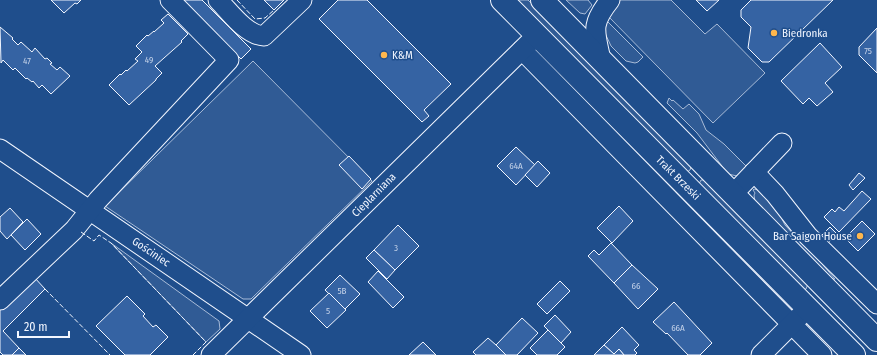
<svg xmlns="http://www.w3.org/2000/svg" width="877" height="355" viewBox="0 0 877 355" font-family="'Fira Sans Condensed',sans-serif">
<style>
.built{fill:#305b95;stroke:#a8bbd7}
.building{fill:#3563a3;stroke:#f2f6ff}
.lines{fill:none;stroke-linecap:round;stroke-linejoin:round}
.minor-casing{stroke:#f2f6ff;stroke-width:21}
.major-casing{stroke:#f2f6ff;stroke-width:24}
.minor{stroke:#1f4e8c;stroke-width:19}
.major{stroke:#1f4e8c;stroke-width:22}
.fence{stroke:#f2f6ff;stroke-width:1;stroke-dasharray:5 2;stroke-linecap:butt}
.poi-dot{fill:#ffb74d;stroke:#1f4e8c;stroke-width:1.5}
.labels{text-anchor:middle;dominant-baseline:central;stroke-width:3;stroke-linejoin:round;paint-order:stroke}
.number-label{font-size:9px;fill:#c3d1e8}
.poi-label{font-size:11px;fill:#f2f6ff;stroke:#1f4e8c;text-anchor:start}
.street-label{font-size:11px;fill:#f2f6ff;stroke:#1f4e8c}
</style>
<rect width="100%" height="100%" fill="#1f4e8c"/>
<g class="built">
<path d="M 515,0 L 528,0 L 690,164 L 691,167 L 690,170 L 687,172 Z"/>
<path d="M 566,0 L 588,0 L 592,5 L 585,14 L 580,13 Z"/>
<path d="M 617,0 L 671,0 L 705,34 L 717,24 L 765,73 L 713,123 L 607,15 Z"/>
<path d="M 605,19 L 643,57 L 638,62 L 635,63 L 626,61 L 611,46 L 604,31 Z"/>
<path d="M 253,61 L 372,181 L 251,299 L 243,299 L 105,206 Z"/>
<path d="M 669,98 L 672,101 L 673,100 L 683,109 L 689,104 L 699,114 L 706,130 L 724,144 L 747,167 L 737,176 L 728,174 L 697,133 L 667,103 Z"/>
<path d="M 701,180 L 705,180 L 808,284 L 806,289 L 803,290 L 699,184 Z"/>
<path d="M 754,189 L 758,190 L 776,207 L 785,225 L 797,238 L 804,243 L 835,279 L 832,279 L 755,202 L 754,195 L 755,193 L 753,190 Z"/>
<path d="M 111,243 L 219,321 L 220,329 L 206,342 Z"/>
</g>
<g class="building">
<path d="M 51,0 L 81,0 L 77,4 L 75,3 L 64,13 Z"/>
<path d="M 182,0 L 202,0 L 251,49 L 241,59 Z"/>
<path d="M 264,0 L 284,0 L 274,10 Z"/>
<path d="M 338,0 L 367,0 L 451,84 L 424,110 L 429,116 L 422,122 L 319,19 Z"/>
<path d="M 696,0 L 719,0 L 707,11 Z"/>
<path d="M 751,0 L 833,0 L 769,62 L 762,62 L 748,48 L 751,27 L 741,17 L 741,10 Z"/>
<path d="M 168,14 L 188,34 L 181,41 L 182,42 L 155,66 L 162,73 L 156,79 L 156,80 L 129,105 L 109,85 L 120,74 L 121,75 L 126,70 L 127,71 L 138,61 L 135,59 L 142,52 L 136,46 L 147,35 L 148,36 L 154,31 L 154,32 L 164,23 L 161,20 Z"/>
<path d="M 0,27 L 13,38 L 12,39 L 18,45 L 21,42 L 32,52 L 35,48 L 45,59 L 47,58 L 52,63 L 50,64 L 57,70 L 60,67 L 70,76 L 51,94 L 42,85 L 39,88 L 33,81 L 32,82 L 27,78 L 26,79 L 15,68 L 13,70 L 3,60 L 1,63 Z"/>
<path d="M 877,28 L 877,73 L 859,55 L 859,47 Z"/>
<path d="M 820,43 L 842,67 L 825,83 L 833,92 L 817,106 L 809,98 L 803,104 L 781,81 Z"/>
<path d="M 516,147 L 535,165 L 516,185 L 497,166 Z"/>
<path d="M 349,156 L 371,179 L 362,189 L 339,165 Z"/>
<path d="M 538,161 L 550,173 L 537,187 L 525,175 Z"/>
<path d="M 859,173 L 865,178 L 853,190 L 849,185 Z"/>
<path d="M 862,191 L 871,199 L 839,232 L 824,217 L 832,209 L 835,212 L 839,207 L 844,211 Z"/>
<path d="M 619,206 L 633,221 L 612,243 L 597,228 Z"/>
<path d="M 10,208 L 23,222 L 7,239 L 0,231 L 0,217 Z"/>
<path d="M 27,219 L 41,234 L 25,250 L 11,235 Z"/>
<path d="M 862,221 L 875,234 L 858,251 L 845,238 Z"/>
<path d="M 398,225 L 419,246 L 395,270 L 374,250 Z"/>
<path d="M 830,227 L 837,234 L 828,243 L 821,236 Z"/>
<path d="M 611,243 L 632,265 L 614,283 L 588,256 L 594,250 L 599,255 Z"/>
<path d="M 374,250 L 395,270 L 387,279 L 366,258 Z"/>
<path d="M 632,265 L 658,289 L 638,309 L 614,283 Z"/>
<path d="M 378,271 L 404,297 L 393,308 L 368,282 Z"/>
<path d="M 340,275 L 360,294 L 345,309 L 325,290 Z"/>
<path d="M 34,277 L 45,289 L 3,331 L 19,348 L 12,355 L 3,355 L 0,352 L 0,310 Z"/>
<path d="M 560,281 L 570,291 L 547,314 L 537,304 Z"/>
<path d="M 329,293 L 346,310 L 327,328 L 310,311 Z"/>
<path d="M 127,296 L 145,314 L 143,316 L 153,327 L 156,325 L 168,337 L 150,355 L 125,355 L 96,326 Z"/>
<path d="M 674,302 L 712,343 L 700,355 L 688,355 L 667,333 L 666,334 L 653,322 Z"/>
<path d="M 555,315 L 571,332 L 561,343 L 544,326 Z"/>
<path d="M 522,318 L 538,333 L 517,355 L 506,355 L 496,345 Z"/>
<path d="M 622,327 L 639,345 L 634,350 L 637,353 L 635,355 L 624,355 L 619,349 L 614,354 L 604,345 Z"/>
<path d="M 548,330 L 565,347 L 557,355 L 537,355 L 530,348 Z"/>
<path d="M 488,338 L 496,345 L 506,355 L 476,355 L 473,352 Z"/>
<path d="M 423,342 L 436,355 L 409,355 Z"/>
<path d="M 604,345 L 614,354 L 619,349 L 624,355 L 594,355 Z"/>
<path d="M 19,348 L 26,355 L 12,355 Z"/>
</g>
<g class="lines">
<defs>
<g id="minor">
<path d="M 218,0 C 230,12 246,35 264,36 L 302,0"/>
<path d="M 522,50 L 822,355"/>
<path d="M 601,60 C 595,31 590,25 610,0"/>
<path d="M 0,149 L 301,355"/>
<path d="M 754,172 L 775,194 L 808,236 L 877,304"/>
<path d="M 733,194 L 782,143"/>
<path d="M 0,300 L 74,230 L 98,200 L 229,60 L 170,0"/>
<path d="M 211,355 L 537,35"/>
<path d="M 761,355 L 801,315"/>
</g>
<g id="major">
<path d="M 502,0 L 854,355"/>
<path d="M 542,0 L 877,340"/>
</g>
</defs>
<use href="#minor" class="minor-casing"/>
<use href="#major" class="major-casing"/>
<use href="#minor" class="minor"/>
<use href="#major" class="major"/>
<g class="fence">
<path d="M 237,0 L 255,19 L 265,18 L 274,10"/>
<path d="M 81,232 L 94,241 L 99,235 L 111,243 L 206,342 L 193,355"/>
<path d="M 45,289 L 110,355"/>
</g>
</g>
<g class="poi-dot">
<circle cx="774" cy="33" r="4"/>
<circle cx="384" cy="55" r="4"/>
<circle cx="860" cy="236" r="4"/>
</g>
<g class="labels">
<g class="number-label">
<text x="868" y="51">75</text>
<text x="149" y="60">49</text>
<text x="27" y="61">47</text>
<text x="516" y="166">64A</text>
<text x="396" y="248">3</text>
<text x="636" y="286">66</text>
<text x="342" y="291">5B</text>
<text x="328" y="311">5</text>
<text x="678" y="328">66A</text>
</g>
<g class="poi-label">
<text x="782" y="33">Biedronka</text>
<text x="392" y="55">K&amp;M</text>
<text x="852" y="236" text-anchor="end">Bar Saigon House</text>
</g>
<g class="street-label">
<text transform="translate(678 178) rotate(45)">Trakt Brzeski</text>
<text transform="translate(374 195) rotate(-45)">Cieplarniana</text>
<text transform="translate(151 252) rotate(34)">Gościniec</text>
</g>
</g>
<path d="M18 331v6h51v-6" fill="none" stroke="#f2f6ff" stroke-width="2"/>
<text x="24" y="331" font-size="12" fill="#f2f6ff" stroke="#1f4e8c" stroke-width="3" paint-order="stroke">20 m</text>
</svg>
